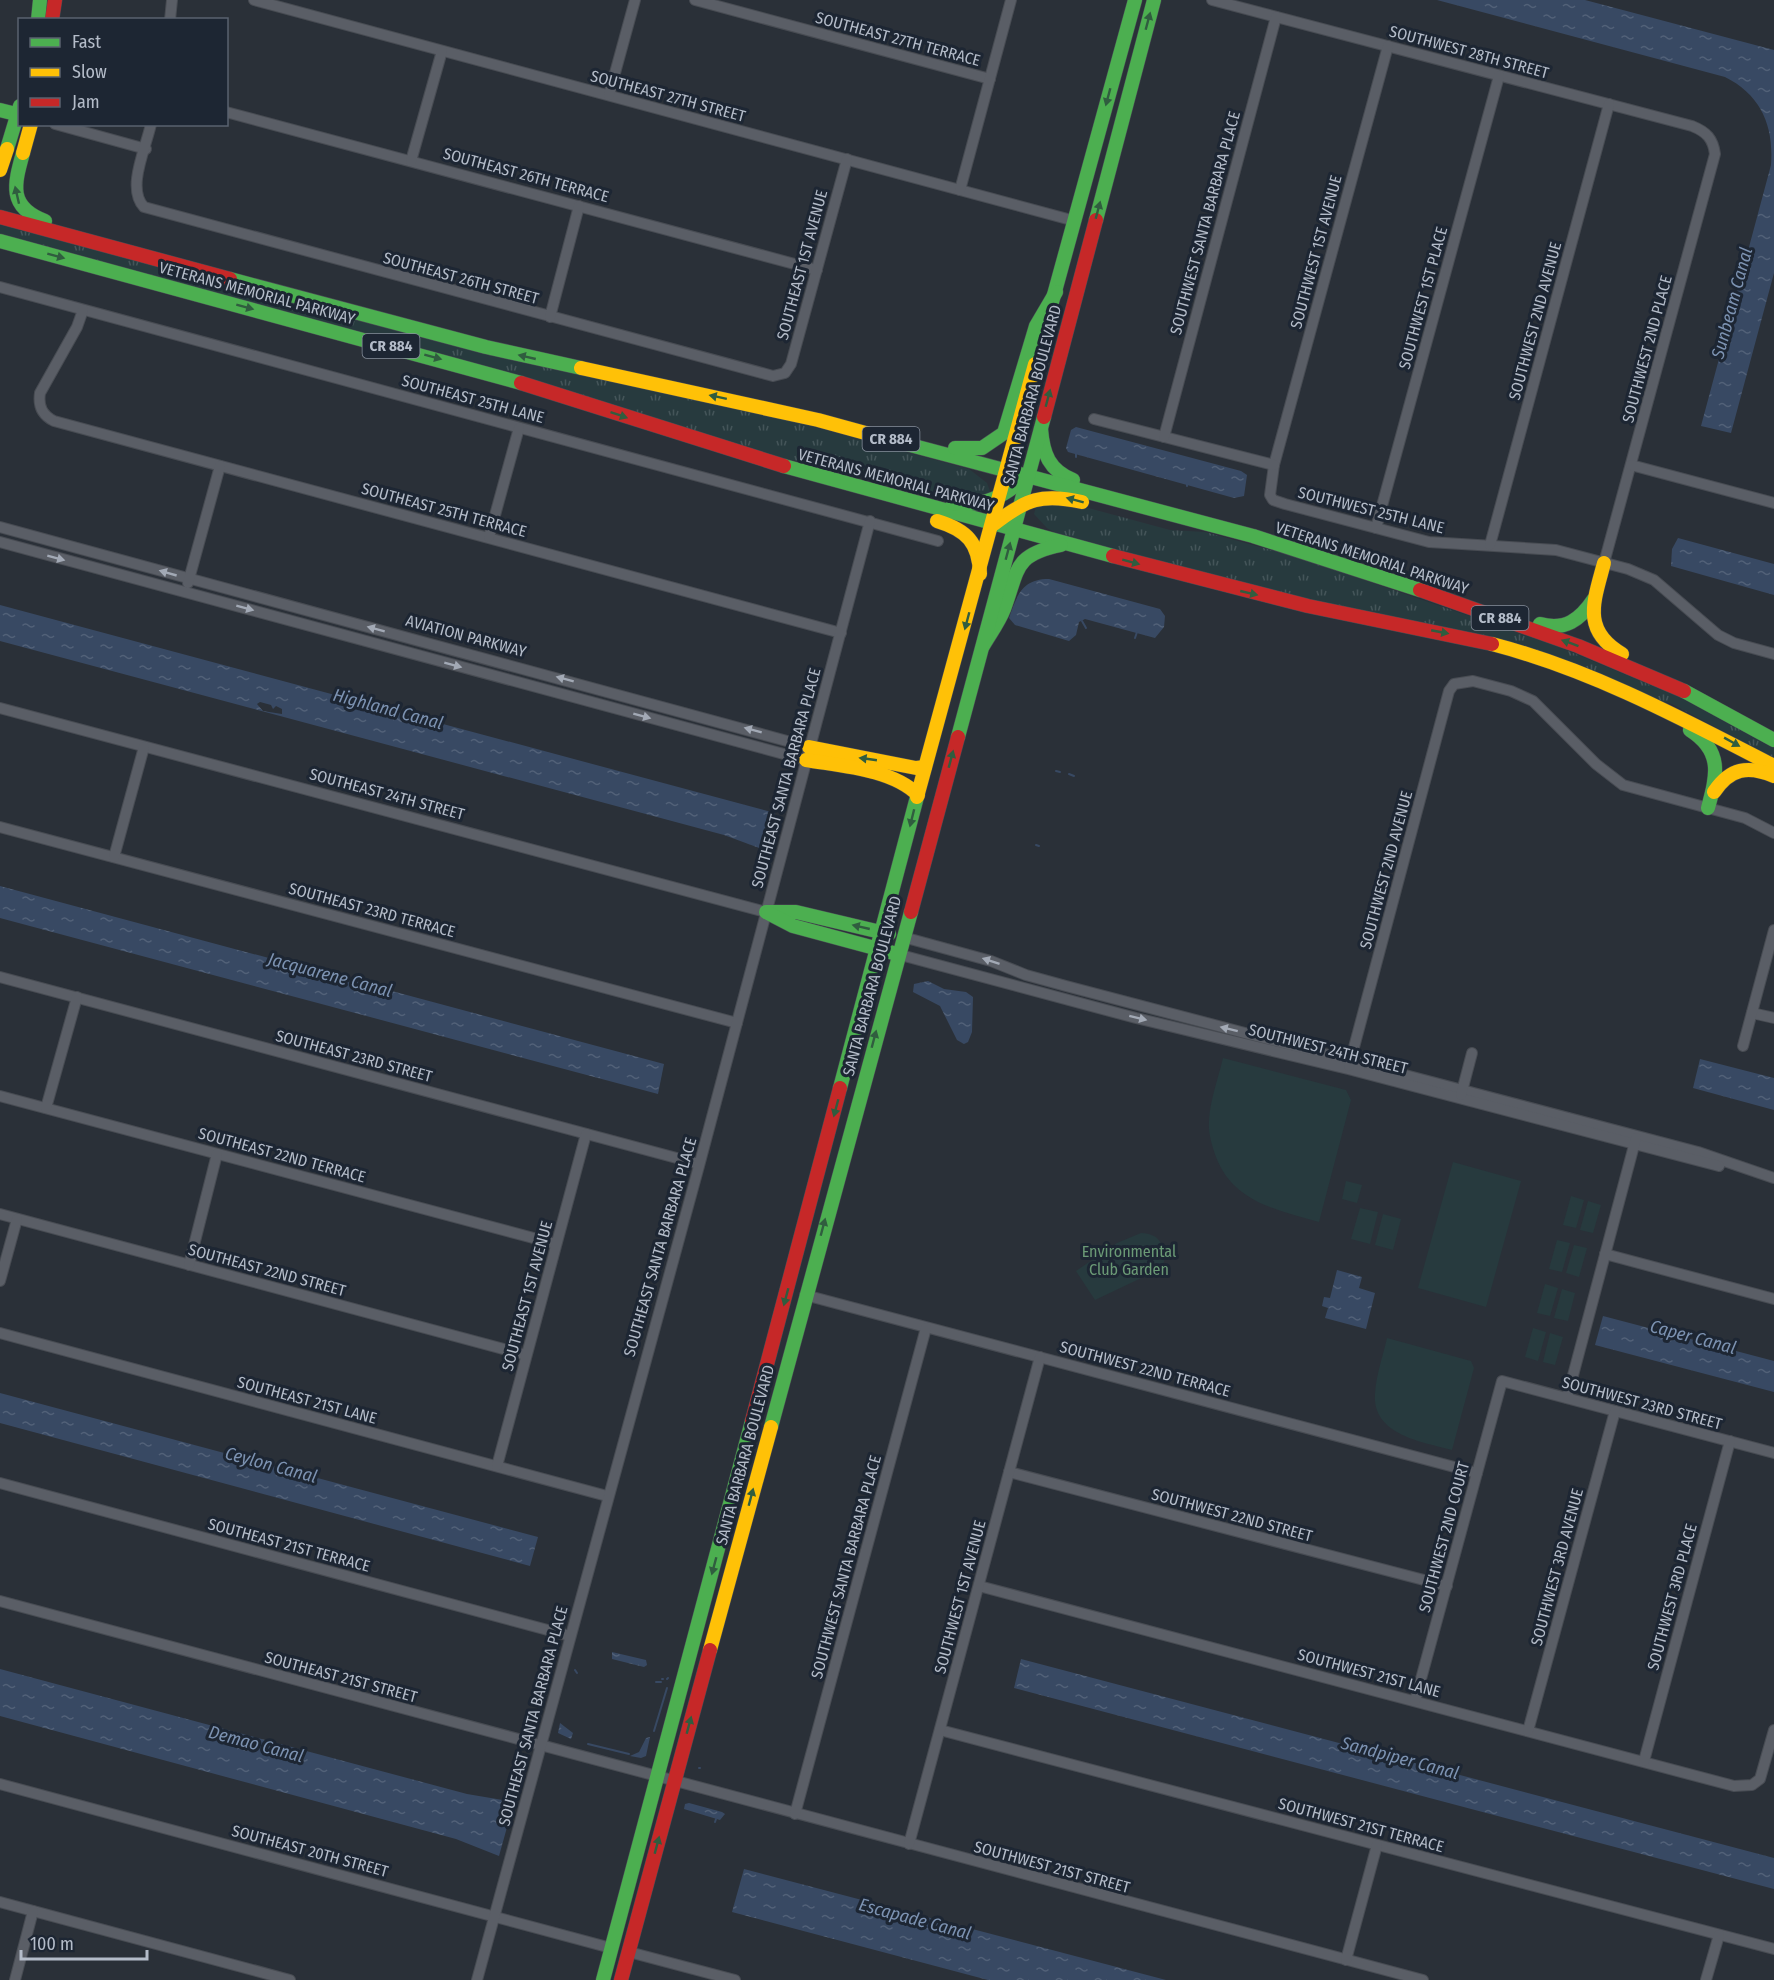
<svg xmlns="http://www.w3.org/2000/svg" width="1774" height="1980" viewBox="0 0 1774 1980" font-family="'Fira Sans Condensed',sans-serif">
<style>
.grass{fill:url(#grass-tufts)}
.garden{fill:#273a3e}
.water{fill:url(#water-ripples)}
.pier{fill:#2a3038}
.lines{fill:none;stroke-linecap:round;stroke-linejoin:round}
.stream{stroke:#384963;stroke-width:2}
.street-casing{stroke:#484c53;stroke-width:12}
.fast-casing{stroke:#484c53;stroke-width:15}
.slow-casing{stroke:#484c53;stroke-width:15}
.jam-casing{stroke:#484c53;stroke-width:15}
.street{stroke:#5a5e66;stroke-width:10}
.fast{stroke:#4caf50;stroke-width:14}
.slow{stroke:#ffc107;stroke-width:14}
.jam{stroke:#c62828;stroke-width:14}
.oneway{fill:#305d3f}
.oneway2{fill:#a2a9b5}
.labels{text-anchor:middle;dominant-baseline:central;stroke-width:6;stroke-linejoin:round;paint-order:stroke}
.shield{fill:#1d2633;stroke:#878f9c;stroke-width:1.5}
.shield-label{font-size:15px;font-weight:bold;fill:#b4bcc9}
.street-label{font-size:16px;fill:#b4bcc9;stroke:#1d2633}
.park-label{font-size:16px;fill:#6b9a76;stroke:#1d2633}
.water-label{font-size:18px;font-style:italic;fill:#7c92b1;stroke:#1d2633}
</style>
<defs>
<pattern id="grass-tufts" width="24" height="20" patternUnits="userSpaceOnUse" patternTransform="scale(1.5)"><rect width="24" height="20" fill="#273a3e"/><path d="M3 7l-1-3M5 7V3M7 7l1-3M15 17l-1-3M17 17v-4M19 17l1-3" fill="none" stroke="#445559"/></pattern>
<pattern id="water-ripples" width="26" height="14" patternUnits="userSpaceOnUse" patternTransform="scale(1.5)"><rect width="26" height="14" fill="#384963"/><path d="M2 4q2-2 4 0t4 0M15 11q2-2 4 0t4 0" fill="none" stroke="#526178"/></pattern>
</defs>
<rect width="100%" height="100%" fill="#2a3038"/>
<g class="grass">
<path d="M 0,225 L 792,421 L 969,469 L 987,483 L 991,494 L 952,499 L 821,463 L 779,459 L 0,234 Z"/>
<path d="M 1066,502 L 1170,530 L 1205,532 L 1297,557 L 1554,645 L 1686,700 L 1774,747 L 1774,758 L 1672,704 L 1333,605 L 1059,535 L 1047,528 L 1034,514 L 1037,504 Z"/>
</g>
<g class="garden">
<path d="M 1223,1058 L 1346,1090 L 1351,1100 L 1319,1222 C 1277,1210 1233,1202 1216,1157 C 1212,1146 1208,1133 1209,1121 C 1210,1100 1218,1079 1223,1058 Z"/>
<path d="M 1453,1162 L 1521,1181 L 1486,1307 L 1418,1288 Z"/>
<path d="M 1346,1181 L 1362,1185 L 1357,1203 L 1342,1199 Z"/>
<path d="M 1571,1196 L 1584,1200 L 1576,1228 L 1563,1225 Z"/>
<path d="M 1588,1201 L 1601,1205 L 1593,1233 L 1580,1230 Z"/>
<path d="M 1360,1208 L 1378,1212 L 1370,1244 L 1351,1239 Z"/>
<path d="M 1383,1214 L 1401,1219 L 1393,1250 L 1375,1245 Z"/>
<path d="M 1141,1233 C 1160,1234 1164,1244 1164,1262 L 1154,1272 L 1095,1300 L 1076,1271 L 1117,1243 Z"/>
<path d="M 1557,1240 L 1570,1243 L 1562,1272 L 1549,1269 Z"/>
<path d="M 1574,1245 L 1587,1248 L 1579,1277 L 1566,1273 Z"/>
<path d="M 1545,1284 L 1558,1288 L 1550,1316 L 1537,1313 Z"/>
<path d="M 1562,1289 L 1575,1293 L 1568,1321 L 1554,1318 Z"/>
<path d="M 1533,1328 L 1546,1332 L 1538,1361 L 1525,1357 Z"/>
<path d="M 1550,1333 L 1563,1337 L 1555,1365 L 1543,1362 Z"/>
<path d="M 1387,1338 L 1471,1361 L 1474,1368 L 1452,1450 C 1423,1442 1372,1435 1375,1394 C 1376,1375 1383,1356 1387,1338 Z"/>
</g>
<g class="water">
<path d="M 1437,0 L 1585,0 L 1774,50 L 1774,273 L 1731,433 L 1701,426 L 1771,165 C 1774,126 1761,95 1725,77 Z"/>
<path d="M 1076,427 L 1241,471 L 1247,475 L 1244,496 L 1234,498 L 1068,452 L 1066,448 L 1071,430 Z"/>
<path d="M 1678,538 L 1774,564 L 1774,595 L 1671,566 L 1672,549 Z"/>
<path d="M 1049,579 L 1160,609 L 1165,616 L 1164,627 L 1155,638 L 1085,619 L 1079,622 L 1076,635 L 1069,641 L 1015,625 L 1009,618 C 1017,595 1022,579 1049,579 Z"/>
<path d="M 0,605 L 775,813 L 765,850 L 724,835 L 0,641 Z"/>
<path d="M 0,886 L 664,1064 L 658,1094 L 0,918 Z"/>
<path d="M 928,981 L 944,989 L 966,992 L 973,997 L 972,1032 L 968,1042 L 964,1044 L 957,1040 L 940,1006 L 913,992 L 914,984 Z"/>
<path d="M 1700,1059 L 1774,1078 L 1774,1110 L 1693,1088 Z"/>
<path d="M 1337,1270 L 1362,1277 L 1359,1288 L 1375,1293 L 1366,1329 L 1325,1318 L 1328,1308 L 1322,1306 L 1324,1297 L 1330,1298 Z"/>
<path d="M 1603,1316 L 1774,1361 L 1774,1392 L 1595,1345 Z"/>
<path d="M 0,1393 L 538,1537 L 530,1566 L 0,1423 Z"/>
<path d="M 612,1652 L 646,1660 L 647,1665 L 644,1667 L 612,1659 Z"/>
<path d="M 1021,1659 L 1774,1858 L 1774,1889 L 1014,1688 Z"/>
<path d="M 0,1669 L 467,1794 L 514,1802 L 499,1856 L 456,1839 L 0,1716 Z"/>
<path d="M 560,1723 L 573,1733 L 571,1739 L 558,1733 Z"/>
<path d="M 650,1737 L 646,1756 L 641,1758 L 630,1756 L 639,1752 L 646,1738 Z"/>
<path d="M 689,1803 L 722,1812 L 725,1814 L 720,1820 L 684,1809 L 685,1804 Z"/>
<path d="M 744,1869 L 1166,1980 L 988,1980 L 732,1912 Z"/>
</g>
<path class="pier" d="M 260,702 L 271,705 L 273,709 L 276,706 L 282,709 L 282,714 L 263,711 L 257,704 Z"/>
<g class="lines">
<g class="stream">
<path d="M 1076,457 L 1076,453"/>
<path d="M 1187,486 L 1187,483"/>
<path d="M 1082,621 L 1086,628"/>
<path d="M 1135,638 L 1137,632"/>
<path d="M 1056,771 L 1060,772"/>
<path d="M 1069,774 L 1074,776"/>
<path d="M 1036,845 L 1039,846"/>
<path d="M 575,1670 L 577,1673"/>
<path d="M 662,1679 L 663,1679"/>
<path d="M 667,1679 L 668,1678"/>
<path d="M 656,1682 L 661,1682"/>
<path d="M 654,1731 L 667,1688"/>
<path d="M 588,1744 L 629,1754"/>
<path d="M 699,1768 L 700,1768"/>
<path d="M 715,1822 L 716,1819"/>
</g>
<defs>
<g id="street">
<path d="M 254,0 L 1075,221"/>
<path d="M 695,0 L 990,79"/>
<path d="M 1212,0 L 1692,126 C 1707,132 1713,139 1715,154 L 1604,563"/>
<path d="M 170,20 L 172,0"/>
<path d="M 1388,46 L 1274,465 L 1270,495 L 1273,500 L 1285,504 L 1429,542 L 1556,550 L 1628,569 L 1654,580 L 1718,635 L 1734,643 L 1774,654"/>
<path d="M 609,95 L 635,0"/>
<path d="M 226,112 L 817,270"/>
<path d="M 55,124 L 146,149"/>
<path d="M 151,124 C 146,148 126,188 144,207 L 773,376 L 785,373 L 791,364 L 847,159"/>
<path d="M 411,161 L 442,51"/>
<path d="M 960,190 L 1011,0"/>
<path d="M 0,287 L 938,541"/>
<path d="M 83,310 L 77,327 L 40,393 C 38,406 42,415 54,421 L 841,633"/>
<path d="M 550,317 L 579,206"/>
<path d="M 1094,419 L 1274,465"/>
<path d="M 1164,437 L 1276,17"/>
<path d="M 1631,465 L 1774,503"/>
<path d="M 0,527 L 809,747"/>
<path d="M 1376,528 L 1499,76"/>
<path d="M 489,537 L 519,428"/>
<path d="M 0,542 L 806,760"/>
<path d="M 1490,545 L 1609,104"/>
<path d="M 188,583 L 220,466"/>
<path d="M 0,708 L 766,912"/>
<path d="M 0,827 L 737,1023"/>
<path d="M 114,857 L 144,747"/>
<path d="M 903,937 L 991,961 L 1026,975 L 1066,986 L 1698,1152 L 1774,1178"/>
<path d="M 897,954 L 1136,1018 L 1348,1069 L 1719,1166"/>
<path d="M 0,977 L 699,1164"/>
<path d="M 1752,1013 L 1774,1018"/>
<path d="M 1743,1046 L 1774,930"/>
<path d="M 1349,1066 L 1449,691 L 1454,684 L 1473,681 L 1511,691 L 1533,701 L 1596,764 L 1623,785 L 1745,818 L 1774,833"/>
<path d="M 1461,1095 L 1472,1053"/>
<path d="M 0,1096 L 556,1244"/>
<path d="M 46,1108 L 77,997"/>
<path d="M 0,1214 L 526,1355"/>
<path d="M 1605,1254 L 1774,1299"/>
<path d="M 189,1265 L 217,1154"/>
<path d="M 0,1281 L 17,1219"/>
<path d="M 805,1295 L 1477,1473"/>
<path d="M 0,1333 L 607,1496"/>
<path d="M 1567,1398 L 1636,1138"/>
<path d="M 497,1466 L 586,1134"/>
<path d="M 1009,1472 L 1447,1586"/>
<path d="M 0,1483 L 570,1636"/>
<path d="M 979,1586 L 1734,1786 L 1752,1785 L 1760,1779 L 1774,1730"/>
<path d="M 0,1601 L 1423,1980"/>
<path d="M 1415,1701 L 1502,1381 L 1774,1453"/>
<path d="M 940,1730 L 1774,1949"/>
<path d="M 1528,1731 L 1615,1411"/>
<path d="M 1644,1761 L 1730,1441"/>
<path d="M 0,1784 L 611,1948"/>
<path d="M 795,1814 L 926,1328"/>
<path d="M 909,1844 L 1040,1357"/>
<path d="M 0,1902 L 290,1980"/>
<path d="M 629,1952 L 735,1980"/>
<path d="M 1346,1960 L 1377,1845"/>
<path d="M 15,1980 L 33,1911"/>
<path d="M 477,1980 L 699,1166 L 870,521"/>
<path d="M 1706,1980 L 1719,1935"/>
</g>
<g id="fast">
<path d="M 38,20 L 40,0"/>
<path d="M 0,110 L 20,115"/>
<path d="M 7,149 L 20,106"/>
<path d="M 23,153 C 14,185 8,207 45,221"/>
<path d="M 1096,220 L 1154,0"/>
<path d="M 0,241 L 521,383"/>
<path d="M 230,279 L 486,347 L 581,368"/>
<path d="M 1035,364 L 1135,0"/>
<path d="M 1041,429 C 1043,454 1049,470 1073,480"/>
<path d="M 880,437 L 1253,536 L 1420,590"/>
<path d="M 955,448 L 982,448 L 1004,433 L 1036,326 L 1056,292"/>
<path d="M 784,466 L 1113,556"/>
<path d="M 953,503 C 984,508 1005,496 1028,475"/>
<path d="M 1540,624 C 1565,631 1580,620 1594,599"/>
<path d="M 983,646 C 990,634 999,622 1004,609 C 1019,569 1013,555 1061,545"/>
<path d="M 1684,691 L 1774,740"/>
<path d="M 1690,730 C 1723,751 1717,775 1708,808"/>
<path d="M 958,737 L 1044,417"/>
<path d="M 766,912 L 796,912 L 889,934"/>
<path d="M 768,913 L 793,926 L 897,954"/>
<path d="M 840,1088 L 917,797"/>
<path d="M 771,1427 L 911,912"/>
<path d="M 603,1980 L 752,1421"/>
</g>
<g id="slow">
<path d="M 23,153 L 31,124"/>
<path d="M 0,170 L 7,149"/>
<path d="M 581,368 L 818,420 L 880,437"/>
<path d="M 937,521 C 967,530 979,543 980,574"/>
<path d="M 994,524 C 1026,499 1042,493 1082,502"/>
<path d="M 1604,563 C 1594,601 1581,630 1622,654"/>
<path d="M 1492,644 C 1592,670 1683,719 1774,766"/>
<path d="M 809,747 L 916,768 L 925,767"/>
<path d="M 806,760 C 841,766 892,769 918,795"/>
<path d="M 1714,792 C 1730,768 1748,765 1774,776"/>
<path d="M 917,797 L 1035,364"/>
<path d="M 710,1650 L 771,1427"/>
</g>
<g id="jam">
<path d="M 52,20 L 55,0"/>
<path d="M 0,217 L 230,279"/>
<path d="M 521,383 L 784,466"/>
<path d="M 1044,417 L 1096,220"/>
<path d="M 1113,556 L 1308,606 L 1492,644"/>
<path d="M 1420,590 L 1578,646 L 1684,691"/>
<path d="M 911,912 L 958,737"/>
<path d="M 752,1421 L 840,1088"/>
<path d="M 621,1980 L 710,1650"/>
</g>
</defs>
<use href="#street" class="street-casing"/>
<use href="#fast" class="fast-casing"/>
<use href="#slow" class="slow-casing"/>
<use href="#jam" class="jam-casing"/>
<use href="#street" class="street"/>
<use href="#fast" class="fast"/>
<use href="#slow" class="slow"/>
<use href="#jam" class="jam"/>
</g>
<defs><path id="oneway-solid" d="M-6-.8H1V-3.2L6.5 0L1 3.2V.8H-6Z" transform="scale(1.5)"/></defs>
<g class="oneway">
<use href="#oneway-solid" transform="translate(1148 21) rotate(-75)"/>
<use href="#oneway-solid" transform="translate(1108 97) rotate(105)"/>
<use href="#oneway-solid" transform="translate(17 195) rotate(-103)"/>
<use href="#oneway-solid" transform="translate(1098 210) rotate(-75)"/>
<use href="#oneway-solid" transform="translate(56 256) rotate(15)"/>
<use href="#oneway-solid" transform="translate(245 307) rotate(15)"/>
<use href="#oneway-solid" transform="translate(433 357) rotate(15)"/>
<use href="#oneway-solid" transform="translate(527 357) rotate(-167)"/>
<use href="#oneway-solid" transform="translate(718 397) rotate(-168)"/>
<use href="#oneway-solid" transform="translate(1048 398) rotate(-75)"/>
<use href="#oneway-solid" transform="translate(619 415) rotate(19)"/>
<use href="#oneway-solid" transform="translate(1075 500) rotate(-165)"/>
<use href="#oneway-solid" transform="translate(1008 551) rotate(-75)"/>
<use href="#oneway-solid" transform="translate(1131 562) rotate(15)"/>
<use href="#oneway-solid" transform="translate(1249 593) rotate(13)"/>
<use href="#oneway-solid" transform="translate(967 621) rotate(105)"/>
<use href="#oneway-solid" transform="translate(1440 632) rotate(11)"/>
<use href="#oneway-solid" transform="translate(1570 643) rotate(-160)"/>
<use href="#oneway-solid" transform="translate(1732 742) rotate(29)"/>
<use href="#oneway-solid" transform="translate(868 759) rotate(-172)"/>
<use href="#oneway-solid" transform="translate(951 759) rotate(-75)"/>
<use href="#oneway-solid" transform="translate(912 818) rotate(104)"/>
<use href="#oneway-solid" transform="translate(861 927) rotate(-167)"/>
<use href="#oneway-solid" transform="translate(874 1039) rotate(-75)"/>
<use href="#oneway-solid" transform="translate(836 1108) rotate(105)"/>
<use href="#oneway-solid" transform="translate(823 1227) rotate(-75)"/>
<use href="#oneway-solid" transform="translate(786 1297) rotate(105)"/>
<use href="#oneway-solid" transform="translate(751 1497) rotate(-75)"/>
<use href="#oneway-solid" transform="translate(714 1566) rotate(105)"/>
<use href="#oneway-solid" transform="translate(689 1725) rotate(-75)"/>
<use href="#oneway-solid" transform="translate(657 1845) rotate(-75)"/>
</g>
<g class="oneway2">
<use href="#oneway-solid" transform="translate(56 558) rotate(15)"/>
<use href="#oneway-solid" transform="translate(168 573) rotate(-164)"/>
<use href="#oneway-solid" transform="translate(245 608) rotate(15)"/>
<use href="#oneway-solid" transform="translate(376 629) rotate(-165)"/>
<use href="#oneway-solid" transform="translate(453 665) rotate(15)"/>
<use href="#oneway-solid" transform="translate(565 679) rotate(-165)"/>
<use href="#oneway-solid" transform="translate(642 716) rotate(15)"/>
<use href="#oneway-solid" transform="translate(753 730) rotate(-165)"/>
<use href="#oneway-solid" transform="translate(991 961) rotate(-162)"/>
<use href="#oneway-solid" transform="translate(1138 1018) rotate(14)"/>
<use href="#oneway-solid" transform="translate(1229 1029) rotate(-166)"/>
</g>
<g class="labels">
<g class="shield">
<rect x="362.5" y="334" width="57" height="24" rx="4.5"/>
<rect x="862.5" y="427" width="57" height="24" rx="4.5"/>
<rect x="1471.5" y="606" width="57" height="24" rx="4.5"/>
</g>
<g class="shield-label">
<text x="391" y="346">CR 884</text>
<text x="891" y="439">CR 884</text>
<text x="1500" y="618">CR 884</text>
</g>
<g class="street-label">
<text transform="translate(898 39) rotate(15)">SOUTHEAST 27TH TERRACE</text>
<text transform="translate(1469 52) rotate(15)">SOUTHWEST 28TH STREET</text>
<text transform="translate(668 96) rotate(15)">SOUTHEAST 27TH STREET</text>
<text transform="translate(526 175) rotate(15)">SOUTHEAST 26TH TERRACE</text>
<text transform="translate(1205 223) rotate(-75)">SOUTHWEST SANTA BARBARA PLACE</text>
<text transform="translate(1316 252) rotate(-75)">SOUTHWEST 1ST AVENUE</text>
<text transform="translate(802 265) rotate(-75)">SOUTHEAST 1ST AVENUE</text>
<text transform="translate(461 278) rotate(15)">SOUTHEAST 26TH STREET</text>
<text transform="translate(257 293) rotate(15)">VETERANS MEMORIAL PARKWAY</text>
<text transform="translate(1423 298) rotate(-75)">SOUTHWEST 1ST PLACE</text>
<text transform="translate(1535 321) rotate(-75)">SOUTHWEST 2ND AVENUE</text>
<text transform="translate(1647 349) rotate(-75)">SOUTHWEST 2ND PLACE</text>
<text transform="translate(1032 395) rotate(-75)">SANTA BARBARA BOULEVARD</text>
<text transform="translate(473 399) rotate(15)">SOUTHEAST 25TH LANE</text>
<text transform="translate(896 480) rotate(15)">VETERANS MEMORIAL PARKWAY</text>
<text transform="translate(444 510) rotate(15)">SOUTHEAST 25TH TERRACE</text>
<text transform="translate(1371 510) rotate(14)">SOUTHWEST 25TH LANE</text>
<text transform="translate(1372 558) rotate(18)">VETERANS MEMORIAL PARKWAY</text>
<text transform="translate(466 636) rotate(15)">AVIATION PARKWAY</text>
<text transform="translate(786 778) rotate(-75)">SOUTHEAST SANTA BARBARA PLACE</text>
<text transform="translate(387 794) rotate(15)">SOUTHEAST 24TH STREET</text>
<text transform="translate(1386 870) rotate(-75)">SOUTHWEST 2ND AVENUE</text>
<text transform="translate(372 910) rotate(15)">SOUTHEAST 23RD TERRACE</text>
<text transform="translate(872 986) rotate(-75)">SANTA BARBARA BOULEVARD</text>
<text transform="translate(1328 1049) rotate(14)">SOUTHWEST 24TH STREET</text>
<text transform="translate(354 1056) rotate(15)">SOUTHEAST 23RD STREET</text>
<text transform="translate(282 1155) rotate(15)">SOUTHEAST 22ND TERRACE</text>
<text transform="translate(660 1247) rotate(-74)">SOUTHEAST SANTA BARBARA PLACE</text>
<text transform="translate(267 1270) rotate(15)">SOUTHEAST 22ND STREET</text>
<text transform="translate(527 1296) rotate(-75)">SOUTHEAST 1ST AVENUE</text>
<text transform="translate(1145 1369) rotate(15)">SOUTHWEST 22ND TERRACE</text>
<text transform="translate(307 1400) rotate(15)">SOUTHEAST 21ST LANE</text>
<text transform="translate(1642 1403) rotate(15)">SOUTHWEST 23RD STREET</text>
<text transform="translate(745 1455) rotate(-75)">SANTA BARBARA BOULEVARD</text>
<text transform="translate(1232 1515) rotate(15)">SOUTHWEST 22ND STREET</text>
<text transform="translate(1444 1537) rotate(-75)">SOUTHWEST 2ND COURT</text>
<text transform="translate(289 1545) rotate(15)">SOUTHEAST 21ST TERRACE</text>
<text transform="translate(846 1567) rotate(-75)">SOUTHWEST SANTA BARBARA PLACE</text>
<text transform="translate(1557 1567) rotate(-75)">SOUTHWEST 3RD AVENUE</text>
<text transform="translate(960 1597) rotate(-75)">SOUTHWEST 1ST AVENUE</text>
<text transform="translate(1672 1597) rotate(-75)">SOUTHWEST 3RD PLACE</text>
<text transform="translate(1369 1673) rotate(15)">SOUTHWEST 21ST LANE</text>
<text transform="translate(341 1677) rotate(15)">SOUTHEAST 21ST STREET</text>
<text transform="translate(533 1716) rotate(-75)">SOUTHEAST SANTA BARBARA PLACE</text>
<text transform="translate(1361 1825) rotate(15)">SOUTHWEST 21ST TERRACE</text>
<text transform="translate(310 1851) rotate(15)">SOUTHEAST 20TH STREET</text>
<text transform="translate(1052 1867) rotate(15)">SOUTHWEST 21ST STREET</text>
</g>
<g class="park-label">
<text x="1129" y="1251">Environmental<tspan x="1129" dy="18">Club Garden</tspan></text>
</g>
<g class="water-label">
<text transform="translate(1732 303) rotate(-75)">Sunbeam Canal</text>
<text transform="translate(388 709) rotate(15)">Highland Canal</text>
<text transform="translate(330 975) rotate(15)">Jacquarene Canal</text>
<text transform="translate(1693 1337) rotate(15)">Caper Canal</text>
<text transform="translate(271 1465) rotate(15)">Ceylon Canal</text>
<text transform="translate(256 1744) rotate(15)">Demao Canal</text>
<text transform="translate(1400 1758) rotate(15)">Sandpiper Canal</text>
<text transform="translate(915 1919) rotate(15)">Escapade Canal</text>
</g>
</g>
<rect x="18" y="18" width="210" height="108" fill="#1d2633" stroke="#59626f" stroke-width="1.5"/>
<rect x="30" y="38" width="30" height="9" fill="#4caf50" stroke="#59626f" stroke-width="1.5"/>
<text x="72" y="48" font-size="18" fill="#b4bcc9">Fast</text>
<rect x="30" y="68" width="30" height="9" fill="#ffc107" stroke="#59626f" stroke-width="1.5"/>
<text x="72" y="78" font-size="18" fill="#b4bcc9">Slow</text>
<rect x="30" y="98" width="30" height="9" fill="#c62828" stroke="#59626f" stroke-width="1.5"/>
<text x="72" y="108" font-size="18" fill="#b4bcc9">Jam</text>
<path d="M21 1950v9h126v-9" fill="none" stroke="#b4bcc9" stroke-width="3"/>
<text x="30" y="1950" font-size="18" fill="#b4bcc9" stroke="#1d2633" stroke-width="4.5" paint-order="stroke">100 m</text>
</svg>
